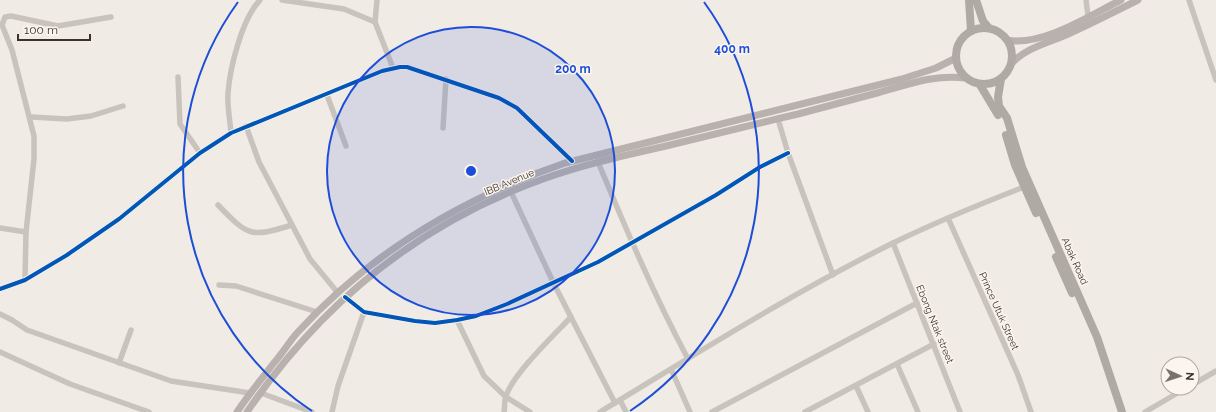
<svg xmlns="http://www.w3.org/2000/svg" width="1216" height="412" viewBox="0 0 1216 412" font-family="Raleway,sans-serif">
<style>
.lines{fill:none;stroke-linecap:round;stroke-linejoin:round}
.minor{stroke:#c9c3be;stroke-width:5.5}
.major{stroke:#b8b1ad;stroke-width:7}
.highway{stroke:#afaaa4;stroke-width:8}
.cycleway-casing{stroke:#fbf5ee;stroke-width:6}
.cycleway{stroke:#0057b8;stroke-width:4}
.ring{fill:none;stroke:#1d4ed8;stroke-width:2}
.labels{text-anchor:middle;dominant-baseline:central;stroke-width:3;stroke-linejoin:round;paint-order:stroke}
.street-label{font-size:10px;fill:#3b302b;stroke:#fbf5ee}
.centre{fill:#1d4ed8;stroke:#fbf5ee;stroke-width:2}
.ring-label{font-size:12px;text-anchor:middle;font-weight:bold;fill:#1d4ed8;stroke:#fbf5ee;stroke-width:3;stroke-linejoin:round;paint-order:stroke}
</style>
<rect width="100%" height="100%" fill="#f0ebe5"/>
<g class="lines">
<g class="minor">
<path d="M 282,0 L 344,9 L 375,22"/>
<path d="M 377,0 L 375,22 L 393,68"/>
<path d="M 1086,0 L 1088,16"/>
<path d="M 1189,0 L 1216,80"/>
<path d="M 178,77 L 180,124 L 200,153"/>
<path d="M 327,95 L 346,146"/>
<path d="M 31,117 L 67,119 L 91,116 L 123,106"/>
<path d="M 778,119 L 788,153 L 833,275"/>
<path d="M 246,126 L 259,162 L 310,259 L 338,293"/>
<path d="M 443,128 L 446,79"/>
<path d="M 231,133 C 230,120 227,106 228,93 C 230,67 242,19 260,0"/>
<path d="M 598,162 C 626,229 654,295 688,359"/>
<path d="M 511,192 L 553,282 L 615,403"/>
<path d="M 218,205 C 248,236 250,238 292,225"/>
<path d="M 948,218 L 1018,375 L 1031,412"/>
<path d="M 0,228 L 26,232"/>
<path d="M 893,243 L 960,412"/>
<path d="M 25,280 L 26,232 L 34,159 L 34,136 L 12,50 L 2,25 L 5,17 L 11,16 L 58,26 L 111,17"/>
<path d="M 219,285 L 236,286 L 317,312"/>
<path d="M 0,289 L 25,280 L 67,255 L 119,219 L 200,153 L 231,133 L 382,71 L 400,67 L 407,67 L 499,98 L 517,108 L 572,161"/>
<path d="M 345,297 L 364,312 L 415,321 L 435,323 L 457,320 L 476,316 L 507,304 L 598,262 L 716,195 L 760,167 L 788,153"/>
<path d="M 0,314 L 12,320 L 27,330 L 171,381 L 250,393"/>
<path d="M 457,320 L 484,376 L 506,397 L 530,412"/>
<path d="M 0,352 L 70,384 L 149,412"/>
<path d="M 119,363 L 131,330"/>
<path d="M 897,364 L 918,412"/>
<path d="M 671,369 L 690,412"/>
<path d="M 1192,385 L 1216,371"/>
<path d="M 856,386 L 868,412"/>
<path d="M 261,393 L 312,412"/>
<path d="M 620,400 L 626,412"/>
<path d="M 332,412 L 338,386 L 364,312"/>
<path d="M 504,412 C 505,407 504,401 506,396 C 513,374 554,335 571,317"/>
<path d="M 600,412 C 696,354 792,293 893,243 C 936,222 980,204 1024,187"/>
<path d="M 712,412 L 917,303"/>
<path d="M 805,412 L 934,344"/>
<path d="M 1145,412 L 1186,388"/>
</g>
<g class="major">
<path d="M 1007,40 C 1042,47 1090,15 1121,0"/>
<path d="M 1012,63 C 1026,48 1047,43 1066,35 C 1090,24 1114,12 1138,0"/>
<path d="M 237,412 C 248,395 261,380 273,364 C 282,354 289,342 297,333 C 370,253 463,198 565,163 L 902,79 L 936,68 L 956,58"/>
<path d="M 247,412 C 321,303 418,224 543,179 C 584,164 627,155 670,145 C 712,135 755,124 798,114 C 824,107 851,100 877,93 C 907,85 934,74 965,78"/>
</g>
<g class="highway">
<path d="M 969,0 L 971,31"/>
<path d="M 976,0 L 983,21 L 989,28"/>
<circle cx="984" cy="56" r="28"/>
<path d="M 1001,79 L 998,97 L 999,106 L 1007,118 L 1022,167 L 1097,337 L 1122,412"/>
<path d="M 980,85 L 998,115"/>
<path d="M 1006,135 L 1015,165 L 1036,213"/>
<path d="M 1056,257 L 1072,293"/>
</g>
<defs>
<g id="cycleway">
<path d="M 0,289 L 25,280 L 67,255 L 119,219 L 200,153 L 231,133 L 382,71 L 400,67 L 407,67 L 499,98 L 517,108 L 572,161"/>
<path d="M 345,297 L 364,312 L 415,321 L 435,323 L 457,320 L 476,316 L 507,304 L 598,262 L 716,195 L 760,167 L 788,153"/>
</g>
</defs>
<use href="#cycleway" class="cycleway-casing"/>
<use href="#cycleway" class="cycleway"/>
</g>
<circle cx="471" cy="171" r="144" fill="#1d4ed8" fill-opacity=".12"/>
<g class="ring">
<circle cx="471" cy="171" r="144"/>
<path d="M312 411A288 288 0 0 1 238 2M704 2A288 288 0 0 1 630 411"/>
</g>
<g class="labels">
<g class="street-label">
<text transform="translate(509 182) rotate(-23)">IBB Avenue</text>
<text transform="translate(1075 261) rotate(66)">Abak Road</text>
<text transform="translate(999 311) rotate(66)">Prince Utuk Street</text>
<text transform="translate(935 324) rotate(68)">Ebong Ntak street</text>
</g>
</g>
<circle cx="471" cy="171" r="6" class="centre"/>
<g class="ring-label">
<text x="732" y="53">400 m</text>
<text x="573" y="73">200 m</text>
</g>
<g transform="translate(1180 376) rotate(93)"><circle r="19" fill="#fbf5ee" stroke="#aea6a0"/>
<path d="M0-3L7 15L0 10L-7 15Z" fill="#7a716c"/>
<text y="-6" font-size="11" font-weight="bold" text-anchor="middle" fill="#3b302b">N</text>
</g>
<path d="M18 34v6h72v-6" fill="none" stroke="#3b302b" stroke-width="2"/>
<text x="24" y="34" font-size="12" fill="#3b302b" stroke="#fbf5ee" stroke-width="3" paint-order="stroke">100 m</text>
</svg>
